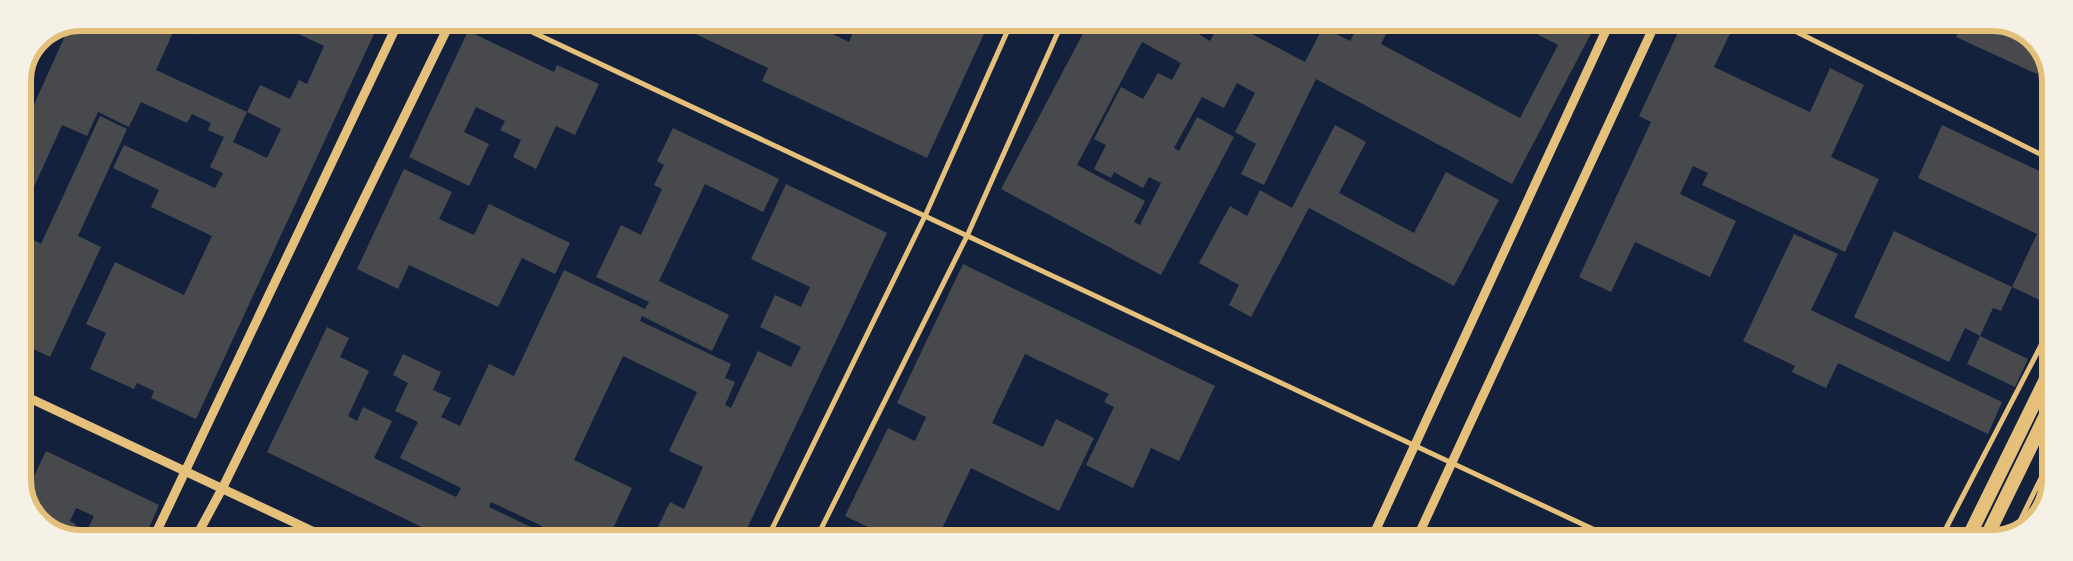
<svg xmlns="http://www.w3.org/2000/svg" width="2073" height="561" viewBox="0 0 2073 561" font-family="'Sofia Sans Condensed',sans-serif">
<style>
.building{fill:#48494c;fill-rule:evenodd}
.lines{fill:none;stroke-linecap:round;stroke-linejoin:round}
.minor{stroke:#e5c07b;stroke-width:5}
.tertiary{stroke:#e5c07b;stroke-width:9}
.trunk{stroke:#e5c07b;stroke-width:14}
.rim{fill:none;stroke:#e5c07b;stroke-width:6}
</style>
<rect width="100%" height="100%" fill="#14213d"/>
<g class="building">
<path d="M 81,22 L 226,23 L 221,32 L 201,23 L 195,35 L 176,26 L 156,70 L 247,112 L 233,142 L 267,158 L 281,129 L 247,112 L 260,85 L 290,99 L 299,80 L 307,84 L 324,46 L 284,27 L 286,23 L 379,23 L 196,419 L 151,398 L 154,391 L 137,383 L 134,389 L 90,369 L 106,333 L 86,324 L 115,262 L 184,295 L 212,236 L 151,207 L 159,190 L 113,168 L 124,145 L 215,188 L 223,173 L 210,167 L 224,137 L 208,130 L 211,123 L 192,114 L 187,123 L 141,102 L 129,127 L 98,112 L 87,136 L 62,125 L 23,211 L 23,129 L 69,27 Z"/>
<path d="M 641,23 L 658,23 L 655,30 Z"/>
<path d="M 672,23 L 810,23 L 849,42 L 857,23 L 989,23 L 927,158 L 762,81 L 768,68 Z"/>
<path d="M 1088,24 L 1202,24 L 1197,33 L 1210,41 L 1219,24 L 1233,24 L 1305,62 L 1323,27 L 1350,41 L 1359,24 L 1391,24 L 1381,44 L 1520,118 L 1558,45 L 1518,24 L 1596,24 L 1512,184 L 1316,79 L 1264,185 L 1241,174 L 1256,144 L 1235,132 L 1255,93 L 1237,83 L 1224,108 L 1202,97 L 1174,148 L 1179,151 L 1197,117 L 1234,137 L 1161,275 L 1001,189 ZM 1142,42 L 1181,63 L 1172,80 L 1158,73 L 1143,99 L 1121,87 L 1094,139 L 1106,145 L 1094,169 L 1111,178 L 1114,172 L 1143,188 L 1149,177 L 1161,183 L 1140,225 L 1134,222 L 1145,201 L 1077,165 Z"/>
<path d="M 1276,24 L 1294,24 L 1290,30 Z"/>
<path d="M 1682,24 L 1722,24 L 1732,29 L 1714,67 L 1810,112 L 1830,68 L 1864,85 L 1831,157 L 1879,179 L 1845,252 L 1702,185 L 1708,173 L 1693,166 L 1680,194 L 1736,221 L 1710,277 L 1635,242 L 1611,292 L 1579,277 L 1651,122 L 1639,116 Z"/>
<path d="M 1927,24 L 1945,24 L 1941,31 Z"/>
<path d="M 1962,24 L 2007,24 L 2036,43 L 2043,60 L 2037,74 L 1956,37 Z"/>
<path d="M 468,31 L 554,72 L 557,65 L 599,84 L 575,135 L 556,126 L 536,169 L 513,157 L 521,140 L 500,130 L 505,121 L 476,107 L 464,132 L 489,144 L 469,186 L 409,157 Z"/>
<path d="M 100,116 L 127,129 L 78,236 L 101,247 L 50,357 L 23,344 L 23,334 L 29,321 L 23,318 L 23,259 L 25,260 L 34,240 L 41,244 Z"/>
<path d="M 1335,125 L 1366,142 L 1339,193 L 1414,233 L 1446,172 L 1499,200 L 1454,286 L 1309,208 L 1251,317 L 1229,305 L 1239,285 L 1199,263 L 1230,206 L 1247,216 L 1260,190 L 1292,208 Z"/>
<path d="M 1942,125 L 2050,176 L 2049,291 L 2044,302 L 2012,287 L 2001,311 L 1993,308 L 1980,336 L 1965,328 L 1949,362 L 1854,317 L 1894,231 L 2012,287 L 2037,234 L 1918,178 Z"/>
<path d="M 673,128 L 779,179 L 763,212 L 705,184 L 659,281 L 729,315 L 712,351 L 642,316 L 640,321 L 731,364 L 725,378 L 735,382 L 725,405 L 731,408 L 758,351 L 791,367 L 801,347 L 760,327 L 775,295 L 801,307 L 810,287 L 751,259 L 786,184 L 887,233 L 743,537 L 653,537 L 670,502 L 684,509 L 703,467 L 669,451 L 697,392 L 623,356 L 574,460 L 632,488 L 609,537 L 537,537 L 542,526 L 491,502 L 489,507 L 535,529 L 531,537 L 462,537 L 442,527 L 438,535 L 267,452 L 327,327 L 349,338 L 340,357 L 369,371 L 348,416 L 357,421 L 363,407 L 392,421 L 374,458 L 456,497 L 461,488 L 400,458 L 418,422 L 395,411 L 408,383 L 393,375 L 403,354 L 441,372 L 433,390 L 451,398 L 441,417 L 460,426 L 489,364 L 514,376 L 564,270 L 645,309 L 649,302 L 596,277 L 621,225 L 641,235 L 662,189 L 654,185 L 664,165 L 657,161 Z"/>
<path d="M 404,169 L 452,192 L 439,219 L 474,235 L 489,204 L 570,243 L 555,274 L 522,258 L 498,307 L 409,265 L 398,289 L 357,269 Z"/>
<path d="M 1794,234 L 1838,254 L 1811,310 L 2002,402 L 1988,434 L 1838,363 L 1826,388 L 1792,372 L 1795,366 L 1743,341 Z"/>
<path d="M 963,264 L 1215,386 L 1179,461 L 1151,448 L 1133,488 L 1086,465 L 1114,407 L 1104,402 L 1109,394 L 1025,354 L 992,423 L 1043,447 L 1056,419 L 1094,438 L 1059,511 L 971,468 L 938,537 L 889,537 L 845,516 L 888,428 L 915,441 L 926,417 L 897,403 Z"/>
<path d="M 1980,336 L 2028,359 L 2015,387 L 1967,364 Z"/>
<path d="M 46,451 L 159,505 L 145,537 L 84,537 L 94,516 L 76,508 L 70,521 L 76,524 L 70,537 L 66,537 L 39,520 L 36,517 L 26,493 Z"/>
<path d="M 23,473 L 28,476 L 23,486 Z"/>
</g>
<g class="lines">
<g class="minor">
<path d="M 513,23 L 1612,538"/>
<path d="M 1781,24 L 2050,159"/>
<path d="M 2015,531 L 2049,462"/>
<path d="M 768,537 L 925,216 L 1011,23"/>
<path d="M 817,537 L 967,236 L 1062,23"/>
<path d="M 1941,538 L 2049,330"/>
</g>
<g class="tertiary">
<path d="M 23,395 L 325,537"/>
<path d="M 154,537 L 398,23"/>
<path d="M 196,537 L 223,487 L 450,23"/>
<path d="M 1372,538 L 1609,24"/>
<path d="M 1417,538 L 1655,24"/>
</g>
<g class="trunk">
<path d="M 1968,538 L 2049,373"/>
<path d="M 1986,538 L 2049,409"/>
</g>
</g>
<path d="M0 0H2073V561H0ZM81 31H1992A50 50 0 0 1 2042 81V480A50 50 0 0 1 1992 530H81A50 50 0 0 1 31 480V81A50 50 0 0 1 81 31Z" fill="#f6f1e7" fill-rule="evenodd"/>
<path class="rim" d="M81 31H1992A50 50 0 0 1 2042 81V480A50 50 0 0 1 1992 530H81A50 50 0 0 1 31 480V81A50 50 0 0 1 81 31Z"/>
</svg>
